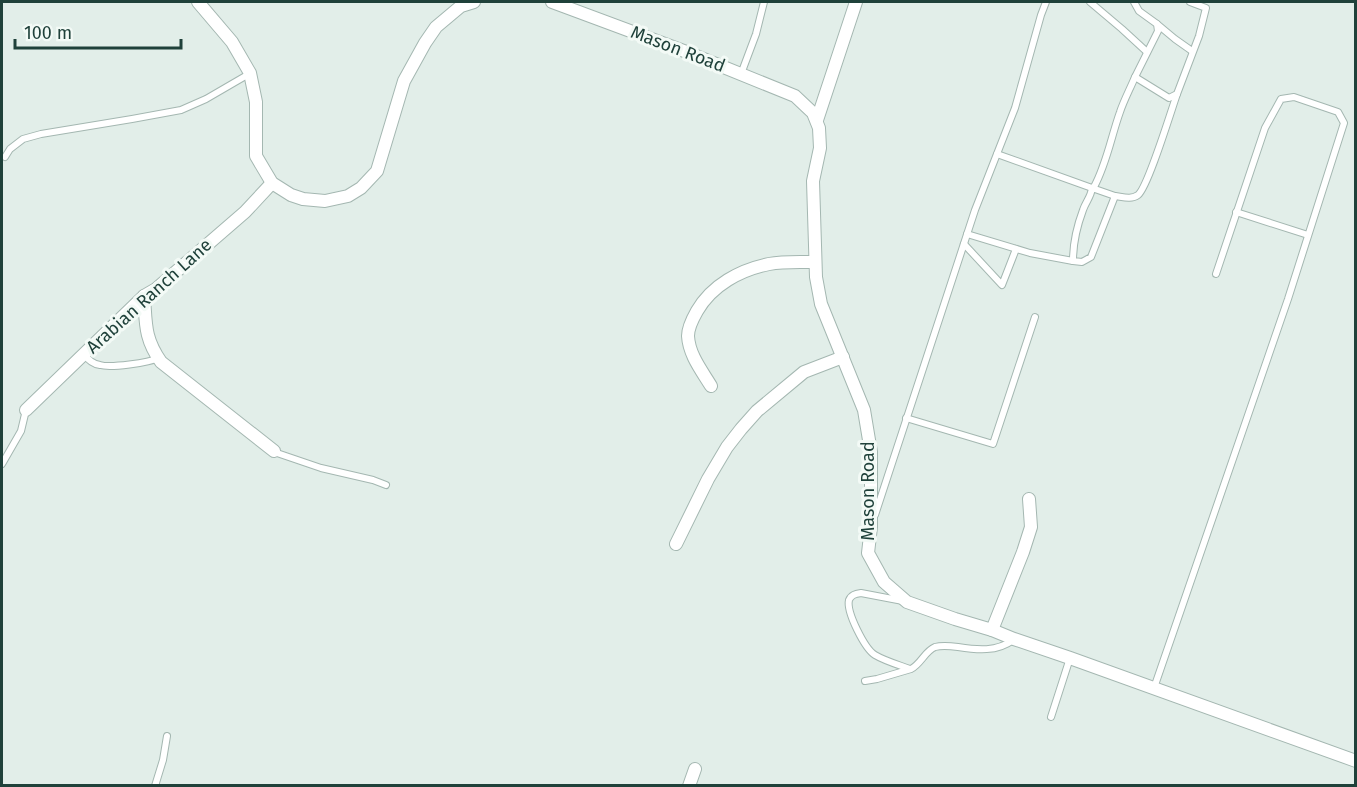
<svg xmlns="http://www.w3.org/2000/svg" width="1357" height="787" viewBox="0 0 1357 787" font-family="'Fira Sans',sans-serif">
<style>
.lines{fill:none;stroke-linecap:round;stroke-linejoin:round}
.lane-casing{stroke:#a4b7b1;stroke-width:8}
.street-casing{stroke:#a4b7b1;stroke-width:14}
.lane{stroke:#fff;stroke-width:6}
.street{stroke:#fff;stroke-width:12}
.labels{text-anchor:middle;dominant-baseline:central;stroke-width:6;stroke-linejoin:round;paint-order:stroke}
.street-label{font-size:18px;fill:#1f413a;stroke:#f3faf6}
</style>
<rect width="100%" height="100%" fill="#e2eee9"/>
<g class="lines">
<defs>
<g id="lane">
<path d="M 1090,2 L 1122,29 L 1147,52"/>
<path d="M 1134,2 L 1139,11 L 1157,24 L 1158,31 L 1135,77"/>
<path d="M 1157,24 L 1175,39 L 1192,51"/>
<path d="M 741,74 L 756,34 L 764,2"/>
<path d="M 997,154 L 1092,188 L 1094,187 C 1107,163 1111,137 1120,112 C 1124,100 1130,89 1135,77 L 1169,98 L 1177,94 L 1199,36 L 1206,8 L 1190,2"/>
<path d="M 5,157 L 10,149 L 23,139 L 41,134 L 132,119 L 181,110 L 206,99 L 249,74"/>
<path d="M 1092,188 L 1115,196 L 1091,257 L 1082,262 L 1073,261 C 1073,245 1077,226 1083,210 C 1086,201 1091,197 1092,188 Z"/>
<path d="M 1115,196 C 1123,197 1131,200 1138,195 C 1148,187 1171,111 1177,94"/>
<path d="M 1236,212 L 1308,235"/>
<path d="M 967,234 L 1030,253 L 1073,261"/>
<path d="M 964,244 L 1002,285 L 1016,249"/>
<path d="M 84,354 C 88,360 93,364 100,365 C 110,368 149,363 158,358"/>
<path d="M 906,418 L 993,444 L 1035,317"/>
<path d="M 274,452 L 321,468 L 373,480 L 386,485"/>
<path d="M 2,464 L 21,431 L 26,410"/>
<path d="M 875,515 L 975,210 L 1015,108 L 1041,15 L 1046,2"/>
<path d="M 903,601 L 861,593 C 855,594 851,595 849,600 C 846,612 865,649 875,655 C 885,661 899,665 910,669"/>
<path d="M 865,681 L 877,679 L 911,669 C 921,664 925,651 935,647 C 942,645 951,646 958,647 C 977,650 997,652 1013,640"/>
<path d="M 1154,688 L 1288,299 L 1344,123 L 1338,112 L 1294,97 L 1281,99 L 1265,128 L 1216,274"/>
<path d="M 1051,717 L 1070,658"/>
<path d="M 155,786 L 163,760 L 167,736"/>
</g>
<g id="street">
<path d="M 198,2 L 232,42 L 250,73 L 256,102 L 256,156 L 272,183 L 291,195 L 303,199 L 325,201 L 348,196 L 361,188 L 377,171 L 404,81 L 425,43 L 436,27 L 461,6 L 474,2"/>
<path d="M 552,2 L 684,51 L 795,96 L 813,113 L 819,128 L 820,148 L 813,181 L 816,277 L 821,304 L 864,410 L 871,452 L 871,527 L 868,553 L 884,582 L 907,602 L 955,619 L 992,630 L 1014,639 L 1070,658 L 1356,761"/>
<path d="M 817,120 L 856,2"/>
<path d="M 144,296 C 146,323 144,338 161,362 L 274,451"/>
<path d="M 711,386 C 702,371 689,355 688,336 C 688,327 693,318 697,311 C 712,285 740,270 769,264 C 784,261 800,262 815,262"/>
<path d="M 26,410 L 144,296 L 156,289 L 245,212 L 272,183"/>
<path d="M 676,544 L 708,479 L 727,447 L 741,429 L 757,411 L 804,372 L 843,357"/>
<path d="M 992,630 L 1023,552 L 1031,527 L 1029,499"/>
<path d="M 689,786 L 695,769"/>
</g>
</defs>
<use href="#lane" class="lane-casing"/>
<use href="#street" class="street-casing"/>
<use href="#lane" class="lane"/>
<use href="#street" class="street"/>
</g>
<g class="labels">
<g class="street-label">
<text transform="translate(678 49) rotate(21)">Mason Road</text>
<text transform="translate(149 296) rotate(-42)">Arabian Ranch Lane</text>
<text transform="translate(868 491) rotate(-90)">Mason Road</text>
</g>
</g>
<rect width="1357" height="787" fill="none" stroke="#1f413a" stroke-width="6"/>
<path d="M15 39v9h166v-9" fill="none" stroke="#1f413a" stroke-width="3"/>
<text x="24" y="39" font-size="18" fill="#1f413a" stroke="#f3faf6" stroke-width="4.5" paint-order="stroke">100 m</text>
</svg>
